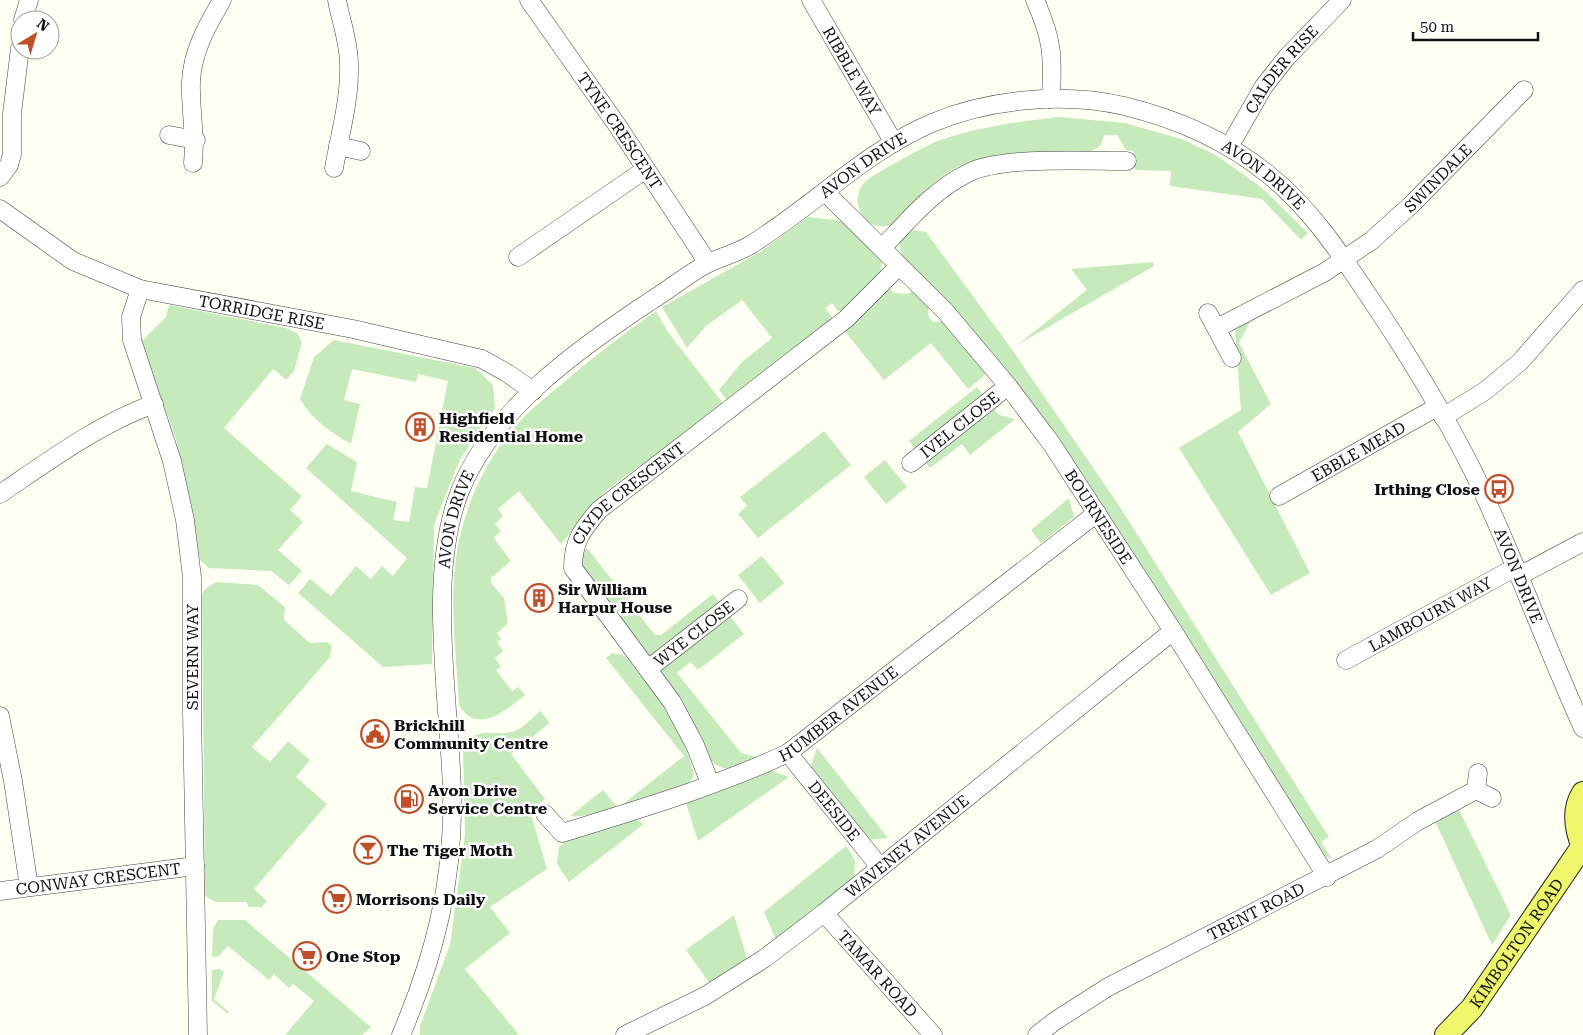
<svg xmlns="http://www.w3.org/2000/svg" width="1583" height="1035" viewBox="0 0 1583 1035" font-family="'Roboto Serif',serif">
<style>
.green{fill:#c6eabc}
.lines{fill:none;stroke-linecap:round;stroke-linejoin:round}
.minor-casing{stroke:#434343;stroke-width:19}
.major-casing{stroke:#212121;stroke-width:24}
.minor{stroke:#fff;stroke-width:18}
.major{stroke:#eef66c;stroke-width:22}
.labels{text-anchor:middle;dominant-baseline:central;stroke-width:5;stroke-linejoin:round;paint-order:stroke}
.street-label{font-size:16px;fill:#101010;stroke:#fff}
.poi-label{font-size:16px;font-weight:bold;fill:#101010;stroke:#fff;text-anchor:start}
</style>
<rect width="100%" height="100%" fill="#fefff3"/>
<g class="green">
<path d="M 1059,117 L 1125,123 L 1181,139 L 1216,155 L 1262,188 L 1308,233 L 1301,240 L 1262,199 L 1170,186 L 1171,171 L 1135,170 L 1133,151 L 1126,150 L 1117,135 L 1104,135 L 1101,145 C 1083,161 1032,152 1007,154 C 995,155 981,158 969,162 C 937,173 915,201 893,225 C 879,227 873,228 863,217 C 855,207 856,191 865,182 C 870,176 926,146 935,142 C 975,127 1017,122 1059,117 Z"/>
<path d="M 808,217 L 842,221 L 878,254 L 882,263 L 880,274 L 844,311 L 838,311 L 832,303 L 825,308 L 832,317 L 830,324 L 729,403 L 719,390 L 742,362 L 772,338 L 742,300 L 706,326 L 687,348 L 662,307 L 760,252 Z"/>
<path d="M 914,230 L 926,232 L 1011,348 L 1118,504 L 1329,837 L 1321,842 L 1332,859 L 1322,855 L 966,324 L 901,254 L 899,244 L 902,236 Z"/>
<path d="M 1153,262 L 1154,266 L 1017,345 L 1087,290 L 1071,269 Z"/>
<path d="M 889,288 L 894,293 L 908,294 L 913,289 L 929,306 L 928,315 L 933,322 L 944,321 L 985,370 L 984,376 L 968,389 L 931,343 L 884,380 L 843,329 Z"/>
<path d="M 169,305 L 286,328 L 297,333 L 302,342 L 294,371 L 286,380 L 273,369 L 224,428 L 302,496 L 290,510 L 303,522 L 278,550 L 302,571 L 289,585 L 271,571 L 209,568 L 200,560 L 177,442 L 141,342 L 166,317 Z"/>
<path d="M 656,311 L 668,332 L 725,406 L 653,463 L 639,466 L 602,494 L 598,506 L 584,517 L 561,544 L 519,491 L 498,509 L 503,516 L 495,524 L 501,531 L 494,538 L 511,561 L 491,578 L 491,583 L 504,598 L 508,623 L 497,633 L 501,639 L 497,642 L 503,651 L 495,658 L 501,667 L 496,670 L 512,691 L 518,687 L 525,695 C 506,710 477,736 459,705 C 457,662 450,609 455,566 C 461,510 486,455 526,415 C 539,402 555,390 569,378 C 597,354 626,332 656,311 Z"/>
<path d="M 1252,318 L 1239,343 L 1271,404 L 1238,432 L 1310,573 L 1271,595 L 1179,448 L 1241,410 L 1235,331 L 1240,323 Z"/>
<path d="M 334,340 L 475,368 L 493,385 L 495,408 L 460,459 L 434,525 L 432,664 L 383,667 L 298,593 L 310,579 L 331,596 L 356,566 L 371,579 L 382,566 L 393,576 L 407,558 L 306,468 L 327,444 L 357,462 L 351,491 L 397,502 L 393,520 L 409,522 L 415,487 L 427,488 L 448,381 L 418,374 L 416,382 L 352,369 L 344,400 L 360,404 L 351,444 C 332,433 311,419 300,399 L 314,357 Z"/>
<path d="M 977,387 L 999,415 L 1015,419 L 970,455 L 962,444 L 930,468 L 909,441 Z"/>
<path d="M 824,431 L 851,465 L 758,538 L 738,514 L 747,506 L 740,497 Z"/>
<path d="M 885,460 L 907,487 L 886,504 L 864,477 Z"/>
<path d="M 1069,498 L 1074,517 L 1041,543 L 1031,530 Z"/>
<path d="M 582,548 L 588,549 L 655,635 L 661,635 L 713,594 L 744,634 L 698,670 L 691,662 L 677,673 L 741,753 L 761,758 L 732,769 L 722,768 L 713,763 L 706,751 L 701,736 L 667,682 L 586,577 L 581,563 Z"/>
<path d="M 762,556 L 784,583 L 760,603 L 738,575 Z"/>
<path d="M 216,582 L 258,585 L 285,607 L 284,620 L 310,643 L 327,642 L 332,646 L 330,657 L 252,747 L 270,762 L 288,741 L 310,760 L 296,777 L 327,804 L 254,889 L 267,901 L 262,907 L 249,907 L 246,902 L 216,902 L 205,896 L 202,594 L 206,588 Z"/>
<path d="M 612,653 L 625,656 C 654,693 684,728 694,775 C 692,778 690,782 687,784 C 676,794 585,820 570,816 L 603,790 L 618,808 L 684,756 L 606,658 Z"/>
<path d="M 540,711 L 550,723 L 511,754 L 545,799 L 530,811 L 547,869 L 490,907 L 510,933 L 465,969 L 519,1035 L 420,1035 L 420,1026 L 450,945 L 465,835 L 463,749 C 477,723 492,738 515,731 C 523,728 533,717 540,711 Z"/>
<path d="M 817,748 L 888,838 L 867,840 L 810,769 Z"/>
<path d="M 767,769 L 789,777 L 698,841 L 686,803 Z"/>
<path d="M 1458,808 L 1511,915 L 1492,945 L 1435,821 Z"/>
<path d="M 631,817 L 644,824 L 569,882 L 557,864 L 559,847 L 565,842 Z"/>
<path d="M 846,846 L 855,860 L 854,879 L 776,940 L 764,912 Z"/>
<path d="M 734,915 L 748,962 L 711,985 L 686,950 Z"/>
<path d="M 218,920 L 245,920 L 371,1027 L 362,1035 L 285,1035 L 314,1001 L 293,984 L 289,988 L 274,974 L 269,980 L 228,946 L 219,956 L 212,957 L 213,929 Z"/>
<path d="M 220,969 L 224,972 L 214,999 L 229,1012 L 228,1014 L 212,1001 L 212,970 Z"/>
</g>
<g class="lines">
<defs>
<g id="minor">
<path id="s1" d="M 529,0 L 617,125 L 708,263"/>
<path id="s2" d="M 811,0 L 894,143"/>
<path d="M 1035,0 C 1053,41 1053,55 1051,99"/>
<path d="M 23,20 L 29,0"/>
<path d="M 169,135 L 196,140"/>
<path d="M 338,146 L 361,151"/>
<path id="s3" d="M 1229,147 L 1264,86 L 1287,57 L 1342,0"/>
<path d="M 193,163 C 196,135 190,109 191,82 C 192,52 207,26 222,0"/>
<path d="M 334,168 C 340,134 350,99 349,65 C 349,42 341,22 337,0"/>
<path d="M 0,177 L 9,165 L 12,154 L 12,114 L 20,48"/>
<path id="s4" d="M 825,192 L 945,311 L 1008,386 L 1051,443 L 1173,631 L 1327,877"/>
<path id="s5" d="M 0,209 L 73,261 L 140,289 L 353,329 L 482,359 L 507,373 L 533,391"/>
<path d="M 882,248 C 908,221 933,190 968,173 C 1002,156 1086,161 1127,161"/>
<path d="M 518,257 L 646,169"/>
<path d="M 140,289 L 131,317 L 132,340 L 172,461 L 185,520 L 192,577 L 192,712 L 198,1035"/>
<path d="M 1208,313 L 1232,358"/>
<path id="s6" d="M 1217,328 L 1325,272 L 1371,241 L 1411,205 L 1524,90"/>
<path d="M 1443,417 L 1485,391 L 1520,362 L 1583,290"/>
<path id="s7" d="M 911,463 L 1008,386"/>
<path d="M 0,494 C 47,462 100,423 154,404"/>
<path id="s8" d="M 1279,496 L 1437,407"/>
<path d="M 1519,576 L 1583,542"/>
<path id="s9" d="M 1346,660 L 1516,567"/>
<path id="s10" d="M 648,669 L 738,599"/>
<path d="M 0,716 L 13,781 L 29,887"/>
<path id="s11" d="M 788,753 L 880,867"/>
<path id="s12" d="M 710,783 L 695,745 L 672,702 L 573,568 C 573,541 582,530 599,510 L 846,319 L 899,266"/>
<path d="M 1476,790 L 1492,798"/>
<path id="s13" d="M 545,814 L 562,833 C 636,810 718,786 788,753 L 1097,513"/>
<path id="s14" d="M 0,891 L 195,866"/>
<path id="s15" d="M 824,913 L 933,1035"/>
<path id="s16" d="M 401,1035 C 435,955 454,880 452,793 C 450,701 426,577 460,491 C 492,410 578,349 649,302 C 667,291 684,277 703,266 C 718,257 737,254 752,244 C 813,206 866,151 932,123 C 989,99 1064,92 1124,106 C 1178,119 1226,140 1269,175 C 1309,207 1338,250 1366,292 C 1404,348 1441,408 1472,469 C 1513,553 1544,643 1583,728"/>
<path id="s17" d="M 625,1035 L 705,996 L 765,958 L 824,913 L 1173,631"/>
<path id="s18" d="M 1037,1035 L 1055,1021 L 1108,987 L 1377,849 L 1418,821 L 1476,790 L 1478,773"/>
</g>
<g id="major">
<path d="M 1583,793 C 1572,810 1576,830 1583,847"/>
<path id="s19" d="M 1446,1035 L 1472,1008 L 1582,847"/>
</g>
</defs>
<use href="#minor" class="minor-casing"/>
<use href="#major" class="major-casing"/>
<use href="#minor" class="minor"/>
<use href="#major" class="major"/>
</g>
<defs>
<symbol id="building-ring" viewBox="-11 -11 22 22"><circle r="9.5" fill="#fff" stroke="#bf4f29" stroke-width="1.5"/><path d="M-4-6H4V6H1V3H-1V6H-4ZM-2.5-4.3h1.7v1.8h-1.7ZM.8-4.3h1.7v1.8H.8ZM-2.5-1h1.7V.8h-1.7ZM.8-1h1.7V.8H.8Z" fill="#bf4f29"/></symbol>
<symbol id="bus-ring" viewBox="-11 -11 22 22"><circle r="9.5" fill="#fff" stroke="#bf4f29" stroke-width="1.5"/><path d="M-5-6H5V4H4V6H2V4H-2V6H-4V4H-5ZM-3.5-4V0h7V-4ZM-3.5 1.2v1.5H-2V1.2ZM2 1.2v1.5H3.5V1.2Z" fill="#bf4f29"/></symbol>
<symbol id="civic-ring" viewBox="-11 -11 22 22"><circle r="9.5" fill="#fff" stroke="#bf4f29" stroke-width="1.5"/><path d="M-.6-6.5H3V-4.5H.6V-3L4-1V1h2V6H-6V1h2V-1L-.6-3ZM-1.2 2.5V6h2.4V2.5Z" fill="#bf4f29"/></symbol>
<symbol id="fuel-ring" viewBox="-11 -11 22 22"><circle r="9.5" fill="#fff" stroke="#bf4f29" stroke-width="1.5"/><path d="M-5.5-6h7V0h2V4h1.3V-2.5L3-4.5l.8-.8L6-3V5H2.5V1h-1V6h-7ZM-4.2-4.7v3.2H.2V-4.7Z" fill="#bf4f29"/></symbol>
<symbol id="bar-ring" viewBox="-11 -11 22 22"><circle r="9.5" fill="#fff" stroke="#bf4f29" stroke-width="1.5"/><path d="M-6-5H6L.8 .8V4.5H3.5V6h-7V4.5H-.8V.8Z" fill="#bf4f29"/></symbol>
<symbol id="supermarket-ring" viewBox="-11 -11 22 22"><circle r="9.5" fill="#fff" stroke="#bf4f29" stroke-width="1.5"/><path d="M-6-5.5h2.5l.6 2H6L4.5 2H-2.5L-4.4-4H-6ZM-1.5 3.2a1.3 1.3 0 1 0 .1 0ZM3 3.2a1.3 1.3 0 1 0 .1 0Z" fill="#bf4f29"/></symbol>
</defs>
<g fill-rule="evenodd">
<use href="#building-ring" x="404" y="411" width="32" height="32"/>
<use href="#bus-ring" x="1483" y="473" width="32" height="32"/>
<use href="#building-ring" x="523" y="582" width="32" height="32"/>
<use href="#civic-ring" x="359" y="718" width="32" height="32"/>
<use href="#fuel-ring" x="393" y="783" width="32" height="32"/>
<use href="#bar-ring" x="352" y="834" width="32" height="32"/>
<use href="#supermarket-ring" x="321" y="883" width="32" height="32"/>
<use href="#supermarket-ring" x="291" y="940" width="32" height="32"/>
</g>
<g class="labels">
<g class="street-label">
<text stroke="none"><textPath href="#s2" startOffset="82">RIBBLE WAY</textPath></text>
<text stroke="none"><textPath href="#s3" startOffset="94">CALDER RISE</textPath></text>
<text stroke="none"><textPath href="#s1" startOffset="159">TYNE CRESCENT</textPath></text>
<text stroke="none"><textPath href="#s16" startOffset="1080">AVON DRIVE</textPath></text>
<text stroke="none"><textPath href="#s16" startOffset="1514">AVON DRIVE</textPath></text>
<text stroke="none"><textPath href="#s6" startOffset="269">SWINDALE</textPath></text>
<text stroke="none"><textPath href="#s5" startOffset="286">TORRIDGE RISE</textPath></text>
<text stroke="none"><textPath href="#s7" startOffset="62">IVEL CLOSE</textPath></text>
<text stroke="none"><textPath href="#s8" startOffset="91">EBBLE MEAD</textPath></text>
<text stroke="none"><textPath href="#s12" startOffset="354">CLYDE CRESCENT</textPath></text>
<text stroke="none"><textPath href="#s4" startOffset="426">BOURNESIDE</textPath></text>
<text stroke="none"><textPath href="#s16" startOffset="525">AVON DRIVE</textPath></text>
<text stroke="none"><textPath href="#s16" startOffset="1994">AVON DRIVE</textPath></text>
<text stroke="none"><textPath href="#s9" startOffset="96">LAMBOURN WAY</textPath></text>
<text stroke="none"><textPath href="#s10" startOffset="58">WYE CLOSE</textPath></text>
<text transform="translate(192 657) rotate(-90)">SEVERN WAY</text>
<text stroke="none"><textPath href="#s13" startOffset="329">HUMBER AVENUE</textPath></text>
<text stroke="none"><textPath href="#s11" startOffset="74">DEESIDE</textPath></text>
<text stroke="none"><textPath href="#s17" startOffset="341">WAVENEY AVENUE</textPath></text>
<text stroke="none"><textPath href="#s14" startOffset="99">CONWAY CRESCENT</textPath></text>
<text stroke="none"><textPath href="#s18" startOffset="252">TRENT ROAD</textPath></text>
<text stroke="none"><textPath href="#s19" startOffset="116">KIMBOLTON ROAD</textPath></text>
<text stroke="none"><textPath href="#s15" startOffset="81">TAMAR ROAD</textPath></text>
</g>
<g class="poi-label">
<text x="439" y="418">Highfield<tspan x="439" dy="18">Residential Home</tspan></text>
<text x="1480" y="489" text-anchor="end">Irthing Close</text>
<text x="558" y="589">Sir William<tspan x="558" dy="18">Harpur House</tspan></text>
<text x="394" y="725">Brickhill<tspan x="394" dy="18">Community Centre</tspan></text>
<text x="428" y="790">Avon Drive<tspan x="428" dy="18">Service Centre</tspan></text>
<text x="387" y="850">The Tiger Moth</text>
<text x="356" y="899">Morrisons Daily</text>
<text x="326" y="956">One Stop</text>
</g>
</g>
<g transform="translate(35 35) rotate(38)"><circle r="24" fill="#ffffff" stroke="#9f9f9f"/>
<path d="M0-4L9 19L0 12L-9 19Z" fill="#bf4f29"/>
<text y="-8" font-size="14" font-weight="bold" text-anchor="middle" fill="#101010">N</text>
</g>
<path d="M1413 32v8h125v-8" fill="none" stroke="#101010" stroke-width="2.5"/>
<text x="1420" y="32" font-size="15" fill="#101010" stroke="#ffffff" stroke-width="4" paint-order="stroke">50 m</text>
</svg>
